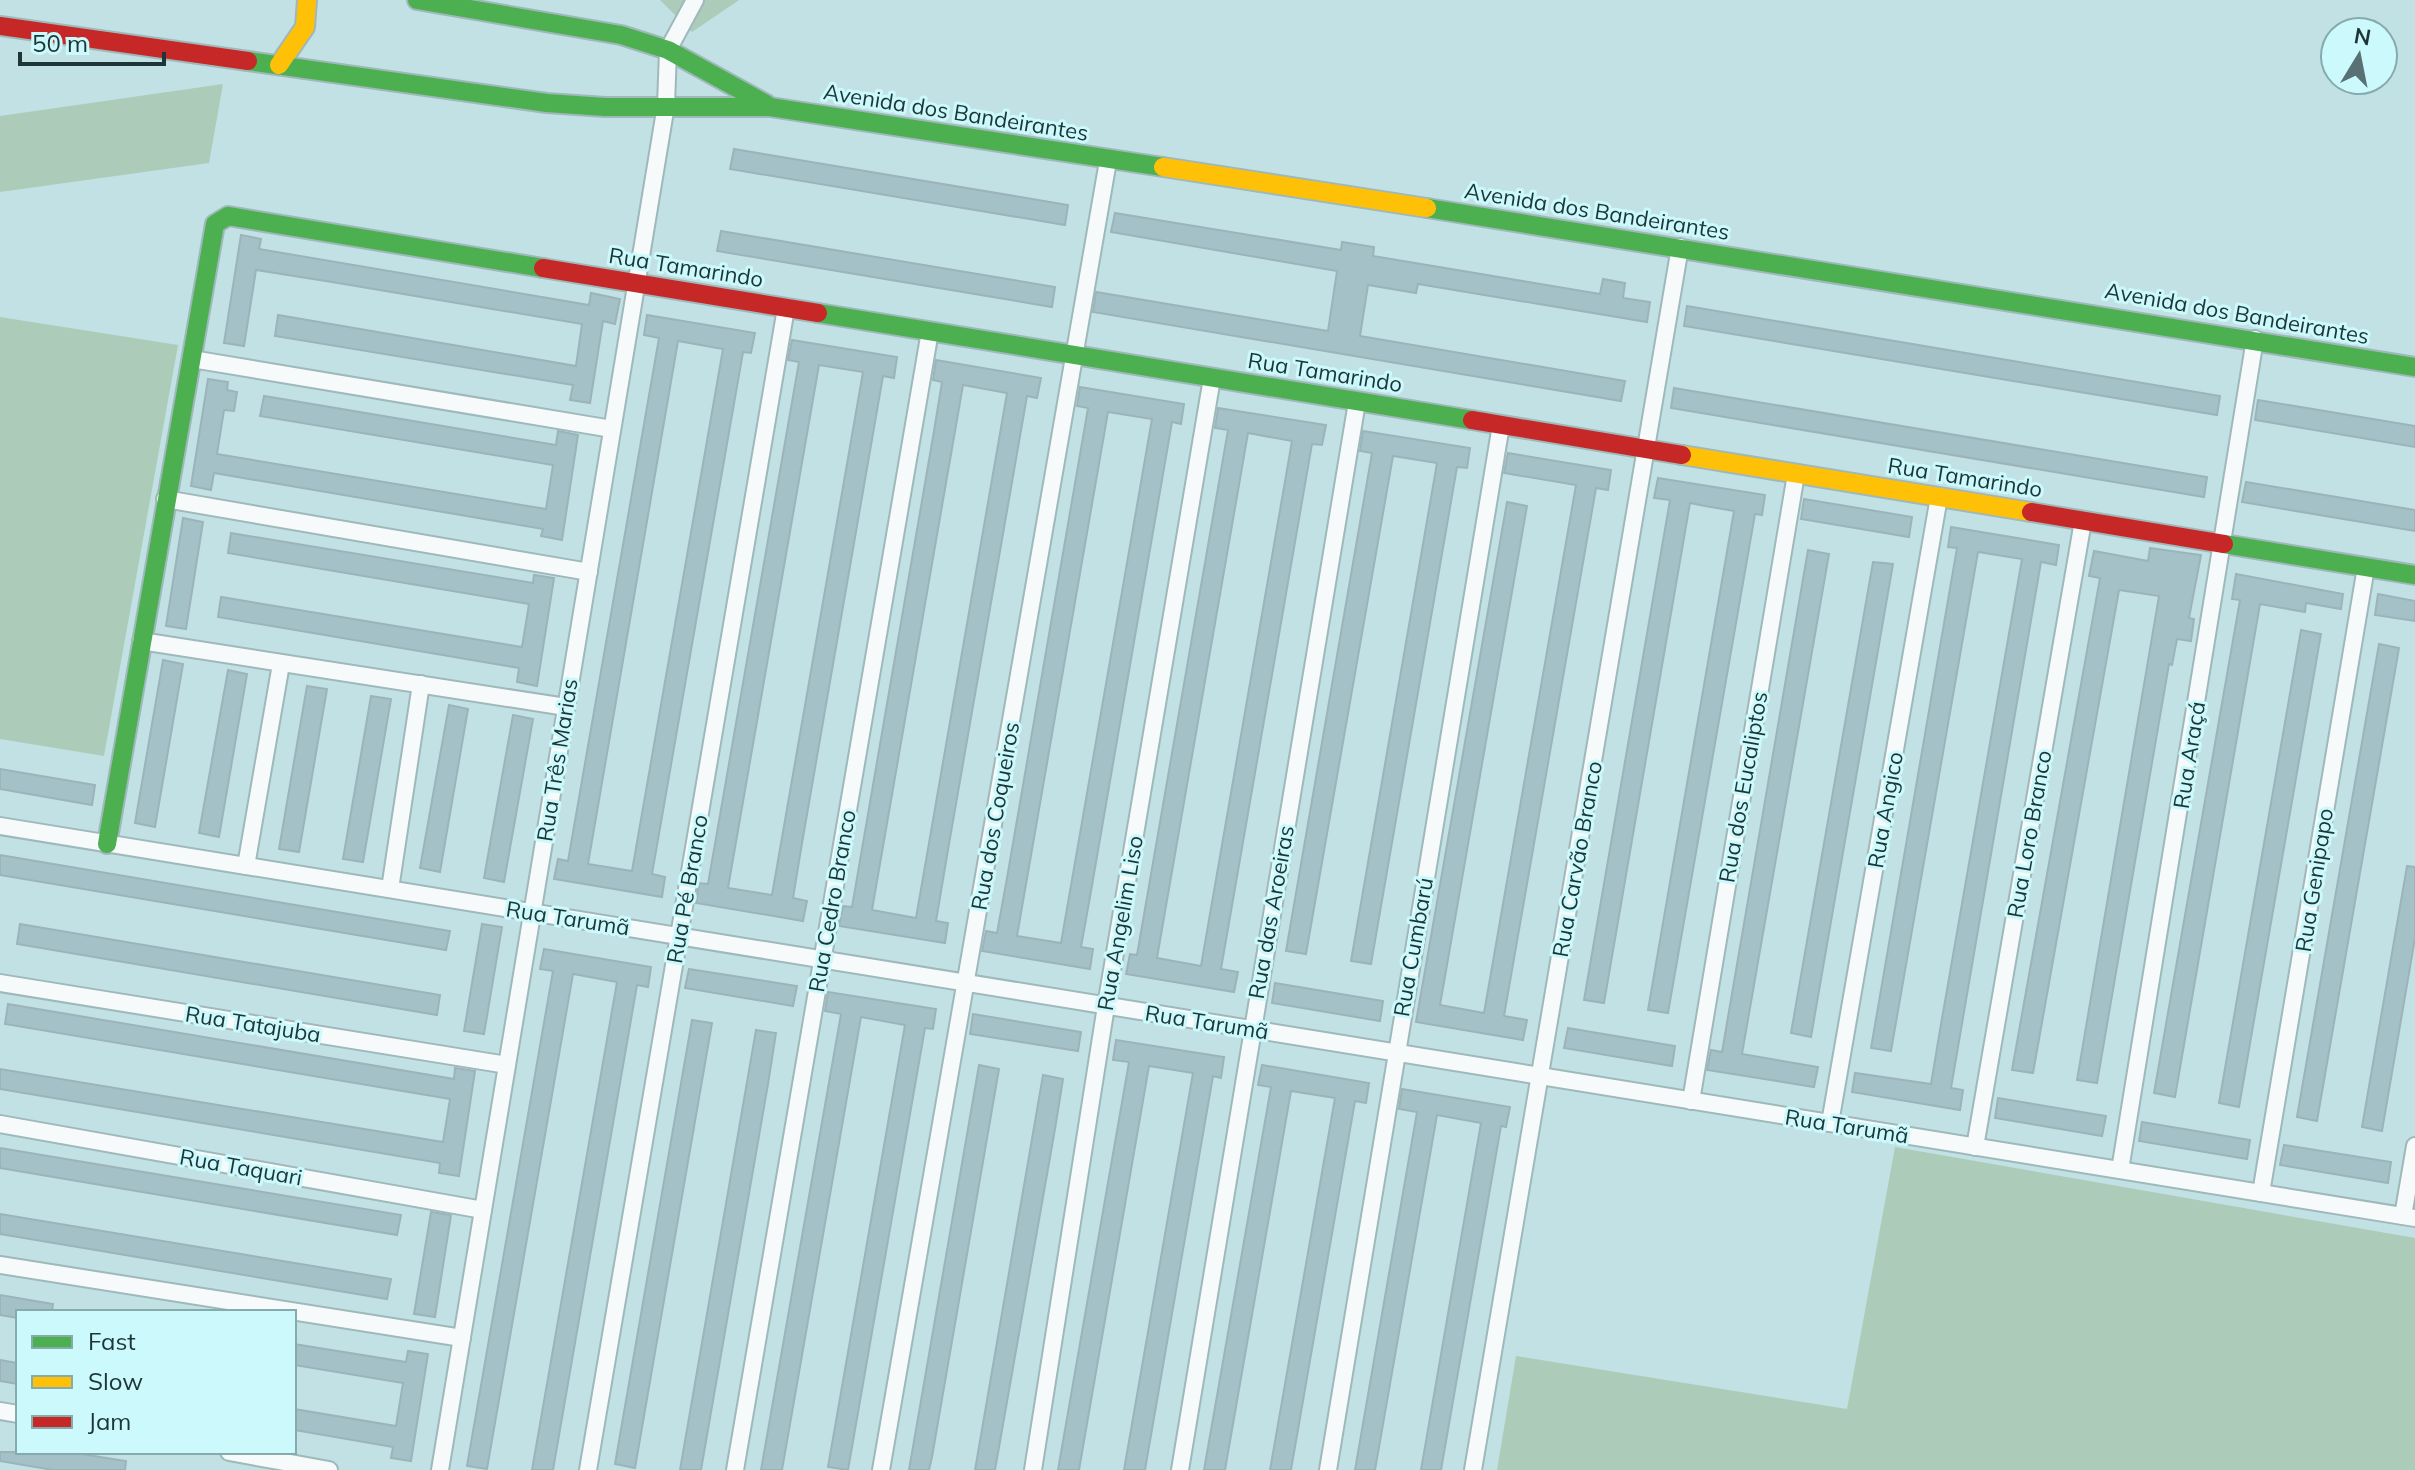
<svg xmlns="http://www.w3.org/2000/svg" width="2415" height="1470" viewBox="0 0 2415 1470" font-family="Mulish,sans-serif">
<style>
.green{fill:#acccb9}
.building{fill:#a3c1c7;stroke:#9cb4b9;stroke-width:2;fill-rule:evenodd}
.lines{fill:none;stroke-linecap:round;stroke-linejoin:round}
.street-casing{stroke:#9fb8ba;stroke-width:20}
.fast-casing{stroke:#9fb8ba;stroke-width:22}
.slow-casing{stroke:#9fb8ba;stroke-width:22}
.jam-casing{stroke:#9fb8ba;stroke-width:22}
.street{stroke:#f6fafb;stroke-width:16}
.fast{stroke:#4caf50;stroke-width:18}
.slow{stroke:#ffc107;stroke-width:18}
.jam{stroke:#c62828;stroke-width:18}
.labels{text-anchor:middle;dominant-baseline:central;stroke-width:6;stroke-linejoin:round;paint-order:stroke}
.street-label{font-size:22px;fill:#1e3537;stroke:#cbf9fc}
</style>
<rect width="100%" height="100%" fill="#c2e1e4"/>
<g class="green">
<path d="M 660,0 L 739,0 L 692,32 Z"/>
<path d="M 223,84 L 209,163 L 0,192 L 0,116 Z"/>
<path d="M 0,317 L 178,345 L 104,756 L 0,739 Z"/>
<path d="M 1895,1147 L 2415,1238 L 2415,1470 L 1497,1470 L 1516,1356 L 1847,1409 Z"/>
</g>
<g class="building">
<path d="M 734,149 L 1068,205 L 1065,225 L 730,169 Z"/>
<path d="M 1115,213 L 1341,250 L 1342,242 L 1374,247 L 1373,256 L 1600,294 L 1603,279 L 1625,283 L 1623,298 L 1650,302 L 1647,322 L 1418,284 L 1416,293 L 1368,285 L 1360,336 L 1625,381 L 1621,401 L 1093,312 L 1096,292 L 1328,331 L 1337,271 L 1111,232 Z"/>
<path d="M 721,231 L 1055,287 L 1052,307 L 717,251 Z"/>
<path d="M 241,235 L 261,239 L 259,249 L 589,305 L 591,293 L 620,299 L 615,324 L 603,321 L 590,403 L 570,400 L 573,385 L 275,336 L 278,315 L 576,366 L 582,324 L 332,282 L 256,270 L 244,346 L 224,343 Z"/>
<path d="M 1687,306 L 2220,396 L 2217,415 L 1684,326 Z"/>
<path d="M 647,315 L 755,333 L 751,353 L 743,352 L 652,874 L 665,877 L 662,897 L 554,879 L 558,859 L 568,861 L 659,338 L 644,335 ZM 678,341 L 723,349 L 632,871 L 588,864 Z"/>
<path d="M 792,340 L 897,357 L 894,378 L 883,376 L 801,849 L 793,898 L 807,901 L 803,921 L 696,903 L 699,883 L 708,884 L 799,362 L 788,360 ZM 819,365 L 863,372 L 772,895 L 728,888 Z"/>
<path d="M 936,360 L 1041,378 L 1037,398 L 1027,396 L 949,844 L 936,921 L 948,923 L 945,943 L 839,926 L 843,906 L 852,907 L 934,431 L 942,382 L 933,380 ZM 963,385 L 1007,393 L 916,918 L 872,910 Z"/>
<path d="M 208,379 L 228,382 L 227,390 L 237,392 L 234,411 L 224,410 L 217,454 L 546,509 L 553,465 L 260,416 L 264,396 L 556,445 L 558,431 L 578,435 L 562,540 L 541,536 L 543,529 L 214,473 L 211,490 L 191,486 Z"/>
<path d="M 1080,387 L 1184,404 L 1181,424 L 1172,422 L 1090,897 L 1081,947 L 1093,949 L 1090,969 L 982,951 L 986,931 L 997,933 L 1007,878 L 1088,408 L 1077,406 ZM 1108,412 L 1152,419 L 1061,943 L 1017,936 Z"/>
<path d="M 1674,388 L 2207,477 L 2204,497 L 1671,408 Z"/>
<path d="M 2258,400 L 2415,426 L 2415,447 L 2255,420 Z"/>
<path d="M 1218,408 L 1326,425 L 1322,445 L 1312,444 L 1221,969 L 1238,972 L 1234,992 L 1126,974 L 1130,954 L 1137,955 L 1228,430 L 1215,428 ZM 1248,433 L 1292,441 L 1201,966 L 1157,958 Z"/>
<path d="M 1363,431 L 1470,448 L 1467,468 L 1457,467 L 1371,964 L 1351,961 L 1437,463 L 1393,456 L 1306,954 L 1286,951 L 1372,453 L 1360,451 Z"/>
<path d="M 1508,453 L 1611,470 L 1608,490 L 1596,488 L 1504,1016 L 1527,1020 L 1523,1040 L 1416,1022 L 1507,502 L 1527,506 L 1440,1005 L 1484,1013 L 1576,485 L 1504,473 Z"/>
<path d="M 1658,478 L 1765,495 L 1762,515 L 1755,514 L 1668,1013 L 1648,1010 L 1734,511 L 1705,506 L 1690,503 L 1604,1003 L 1584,1000 L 1670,500 L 1654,498 Z"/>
<path d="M 2246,482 L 2415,510 L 2415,531 L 2242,502 Z"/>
<path d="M 1804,499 L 1912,517 L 1909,537 L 1801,519 Z"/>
<path d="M 183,518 L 203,522 L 186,629 L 166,626 Z"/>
<path d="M 1951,527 L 2059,545 L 2056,565 L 2041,562 L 1951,1088 L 1963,1090 L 1960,1110 L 1852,1092 L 1855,1073 L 1931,1084 L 1940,1030 L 2022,559 L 1978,552 L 1891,1051 L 1871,1048 L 1957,548 L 1948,547 Z"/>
<path d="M 231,533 L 533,583 L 534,575 L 554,578 L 537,686 L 517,682 L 519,668 L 218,617 L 221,597 L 522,647 L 529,604 L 228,553 Z"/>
<path d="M 2150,548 L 2201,555 L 2189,618 L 2194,619 L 2191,641 L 2177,639 L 2172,665 L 2169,664 L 2097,1083 L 2077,1080 L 2159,596 L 2119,590 L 2033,1073 L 2012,1070 L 2100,578 L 2089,576 L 2094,551 L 2148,561 Z"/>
<path d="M 1808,550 L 1829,554 L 1742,1054 L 1818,1067 L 1814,1087 L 1707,1070 L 1711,1050 L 1722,1052 Z"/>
<path d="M 1873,562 L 1893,564 L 1811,1037 L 1791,1033 Z"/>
<path d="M 2236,574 L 2343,594 L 2341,609 L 2306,603 L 2305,612 L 2260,604 L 2175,1097 L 2154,1093 L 2240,600 L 2232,599 Z"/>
<path d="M 2378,594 L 2415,601 L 2415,621 L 2375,615 Z"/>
<path d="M 2301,630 L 2321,634 L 2239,1107 L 2219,1103 Z"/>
<path d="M 2379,644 L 2399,648 L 2317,1121 L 2297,1117 Z"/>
<path d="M 163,660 L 183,664 L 155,827 L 135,823 Z"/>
<path d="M 228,670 L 247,674 L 219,837 L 199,833 Z"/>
<path d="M 307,686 L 327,689 L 299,852 L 279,849 Z"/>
<path d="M 371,696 L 391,699 L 363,862 L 343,859 Z"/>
<path d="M 449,705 L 468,709 L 440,872 L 420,868 Z"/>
<path d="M 513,715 L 533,719 L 504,882 L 484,878 Z"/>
<path d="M 0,769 L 95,785 L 92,805 L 0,789 Z"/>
<path d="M 0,855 L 450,931 L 446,950 L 0,875 Z"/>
<path d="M 2407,866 L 2415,867 L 2415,938 L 2382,1131 L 2362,1127 Z"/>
<path d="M 20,924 L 440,995 L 437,1015 L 17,944 Z"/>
<path d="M 482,924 L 502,927 L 484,1034 L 464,1031 Z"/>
<path d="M 544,949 L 651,967 L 648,987 L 637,985 L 553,1470 L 532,1470 L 617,982 L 573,974 L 487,1469 L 467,1466 L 553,971 L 540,969 Z"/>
<path d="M 689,969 L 797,986 L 793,1006 L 685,988 Z"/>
<path d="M 1275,983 L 1383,1001 L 1380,1021 L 1272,1003 Z"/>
<path d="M 828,992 L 936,1009 L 933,1029 L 925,1028 L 848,1470 L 828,1467 L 905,1025 L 861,1017 L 782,1470 L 761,1470 L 841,1014 L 825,1011 Z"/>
<path d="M 8,1004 L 454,1079 L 455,1068 L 475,1071 L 459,1176 L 439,1173 L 440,1163 L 0,1089 L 0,1069 L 443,1142 L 450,1099 L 5,1024 Z"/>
<path d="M 973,1014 L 1081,1032 L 1078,1051 L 970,1034 Z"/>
<path d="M 692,1020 L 712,1023 L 635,1468 L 615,1464 Z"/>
<path d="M 1568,1028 L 1675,1046 L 1672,1066 L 1564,1048 Z"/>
<path d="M 756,1030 L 776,1033 L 768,1084 L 701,1470 L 680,1470 Z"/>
<path d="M 1116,1040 L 1224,1057 L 1221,1078 L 1213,1076 L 1145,1470 L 1124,1470 L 1193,1073 L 1149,1066 L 1079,1470 L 1058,1470 L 1129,1062 L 1113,1060 Z"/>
<path d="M 979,1065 L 999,1069 L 932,1457 L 929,1470 L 909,1470 Z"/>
<path d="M 1262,1065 L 1369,1083 L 1366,1103 L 1355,1101 L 1291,1470 L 1270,1470 L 1335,1098 L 1291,1091 L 1225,1470 L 1204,1470 L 1271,1087 L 1258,1085 Z"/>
<path d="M 1043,1075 L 1063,1079 L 1055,1129 L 995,1470 L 975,1470 Z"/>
<path d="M 1402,1089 L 1510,1107 L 1506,1127 L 1501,1126 L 1441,1470 L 1421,1470 L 1481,1123 L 1437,1115 L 1375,1470 L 1355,1470 L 1417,1112 L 1399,1109 Z"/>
<path d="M 1998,1098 L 2106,1116 L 2102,1136 L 1995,1118 Z"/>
<path d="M 2142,1122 L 2250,1140 L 2247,1159 L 2139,1141 Z"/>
<path d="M 2284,1145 L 2391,1162 L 2388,1183 L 2280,1165 Z"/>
<path d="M 0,1148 L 401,1215 L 397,1235 L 0,1168 Z"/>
<path d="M 431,1212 L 451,1215 L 435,1317 L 414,1314 Z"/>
<path d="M 0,1214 L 391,1279 L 387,1299 L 0,1234 Z"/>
<path d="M 0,1295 L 53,1304 L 52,1312 L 18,1312 L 18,1318 L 0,1315 Z"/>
<path d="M 294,1344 L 406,1362 L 408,1351 L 428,1354 L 411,1461 L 391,1458 L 393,1447 L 294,1430 L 294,1409 L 396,1426 L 403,1383 L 294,1365 Z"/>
<path d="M 0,1360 L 18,1363 L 18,1384 L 0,1381 Z"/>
<path d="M 0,1452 L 69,1452 L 126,1461 L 125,1470 L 53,1470 L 0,1461 Z"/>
</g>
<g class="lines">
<defs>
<g id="street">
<path d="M 192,359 L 612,429"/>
<path d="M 165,499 L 589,572"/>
<path d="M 141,641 L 566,707"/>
<path d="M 0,826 L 2415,1218"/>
<path d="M 246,866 L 281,664"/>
<path d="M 390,889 L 421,684"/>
<path d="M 0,983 L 507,1065"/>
<path d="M 1691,1101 L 1796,474"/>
<path d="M 1830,1123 L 1939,497"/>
<path d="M 0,1124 L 483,1210"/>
<path d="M 1975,1147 L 2083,521"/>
<path d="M 2120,1170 L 2255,339"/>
<path d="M 2261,1193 L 2366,567"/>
<path d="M 2403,1216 L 2415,1146"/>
<path d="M 0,1265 L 462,1338"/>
<path d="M 0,1411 L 18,1414"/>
<path d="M 229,1452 L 329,1470"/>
<path d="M 440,1470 L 666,105 L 668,50 L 695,0"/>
<path d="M 588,1470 L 786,308"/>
<path d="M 735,1470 L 930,331"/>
<path d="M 881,1470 L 1108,161"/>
<path d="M 1033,1470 L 1106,1006 L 1212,378"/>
<path d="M 1180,1470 L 1357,402"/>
<path d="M 1328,1470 L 1501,425"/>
<path d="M 1473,1470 L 1680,247"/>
</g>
<g id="fast">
<path d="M 417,0 L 621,35 L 668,50 L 766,104"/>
<path d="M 248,61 L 547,103 L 605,107 L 770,107 L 1163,167"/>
<path d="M 1427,208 L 2415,367"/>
<path d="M 818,313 L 1472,420"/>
<path d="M 2224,544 L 2415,575"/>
<path d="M 107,844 L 215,224 L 228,216 L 543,268"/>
</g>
<g id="slow">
<path d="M 279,65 L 305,27 L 307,0"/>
<path d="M 1163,167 L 1427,208"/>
<path d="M 1682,455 L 2031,512"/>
</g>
<g id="jam">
<path d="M 0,26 L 248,61"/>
<path d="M 543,268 L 818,313"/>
<path d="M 1472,420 L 1682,455"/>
<path d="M 2031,512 L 2224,544"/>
</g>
</defs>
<use href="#street" class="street-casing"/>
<use href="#fast" class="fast-casing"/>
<use href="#slow" class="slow-casing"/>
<use href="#jam" class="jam-casing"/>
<use href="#street" class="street"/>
<use href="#fast" class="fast"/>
<use href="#slow" class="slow"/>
<use href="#jam" class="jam"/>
</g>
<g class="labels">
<g class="street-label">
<text transform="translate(956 112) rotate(9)">Avenida dos Bandeirantes</text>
<text transform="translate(1597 211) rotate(9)">Avenida dos Bandeirantes</text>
<text transform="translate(686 267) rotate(9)">Rua Tamarindo</text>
<text transform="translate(2237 313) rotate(10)">Avenida dos Bandeirantes</text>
<text transform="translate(1325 372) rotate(9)">Rua Tamarindo</text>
<text transform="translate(1965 477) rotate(9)">Rua Tamarindo</text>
<text transform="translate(2189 755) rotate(-81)">Rua Araçá</text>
<text transform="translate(557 760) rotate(-81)">Rua Três Marias</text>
<text transform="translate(1743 787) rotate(-80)">Rua dos Eucaliptos</text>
<text transform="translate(1885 810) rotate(-80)">Rua Angico</text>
<text transform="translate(995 816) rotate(-80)">Rua dos Coqueiros</text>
<text transform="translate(2029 834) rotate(-80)">Rua Loro Branco</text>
<text transform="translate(1577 859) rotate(-80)">Rua Carvão Branco</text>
<text transform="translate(2314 880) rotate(-81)">Rua Genipapo</text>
<text transform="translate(687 889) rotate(-80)">Rua Pé Branco</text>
<text transform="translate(832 901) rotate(-80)">Rua Cedro Branco</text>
<text transform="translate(1271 912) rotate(-80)">Rua das Aroeiras</text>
<text transform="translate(568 918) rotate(9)">Rua Tarumã</text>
<text transform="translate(1120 923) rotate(-80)">Rua Angelim Liso</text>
<text transform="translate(1413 947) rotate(-80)">Rua Cumbarú</text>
<text transform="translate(1207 1022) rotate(9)">Rua Tarumã</text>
<text transform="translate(253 1024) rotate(9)">Rua Tatajuba</text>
<text transform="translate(1847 1126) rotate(9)">Rua Tarumã</text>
<text transform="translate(241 1167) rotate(10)">Rua Taquari</text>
</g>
</g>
<rect x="16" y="1310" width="280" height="144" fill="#cbf9fc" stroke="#86abad" stroke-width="2"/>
<rect x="32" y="1336" width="40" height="12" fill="#4caf50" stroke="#86abad" stroke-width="2"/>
<text x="88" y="1350" font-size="24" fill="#1e3537">Fast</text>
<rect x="32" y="1376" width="40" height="12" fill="#ffc107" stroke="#86abad" stroke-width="2"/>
<text x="88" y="1390" font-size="24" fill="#1e3537">Slow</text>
<rect x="32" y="1416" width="40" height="12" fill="#c62828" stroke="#86abad" stroke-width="2"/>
<text x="88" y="1430" font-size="24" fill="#1e3537">Jam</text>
<g transform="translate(2359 56) rotate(10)"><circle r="38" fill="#cbf9fc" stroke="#86abad" stroke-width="2"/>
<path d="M0-6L14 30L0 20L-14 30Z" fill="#577174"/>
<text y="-12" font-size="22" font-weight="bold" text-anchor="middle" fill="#1e3537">N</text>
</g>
<path d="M20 52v12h144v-12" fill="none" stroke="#1e3537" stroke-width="4"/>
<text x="32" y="52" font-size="24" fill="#1e3537" stroke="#cbf9fc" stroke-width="6" paint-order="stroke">50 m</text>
</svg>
